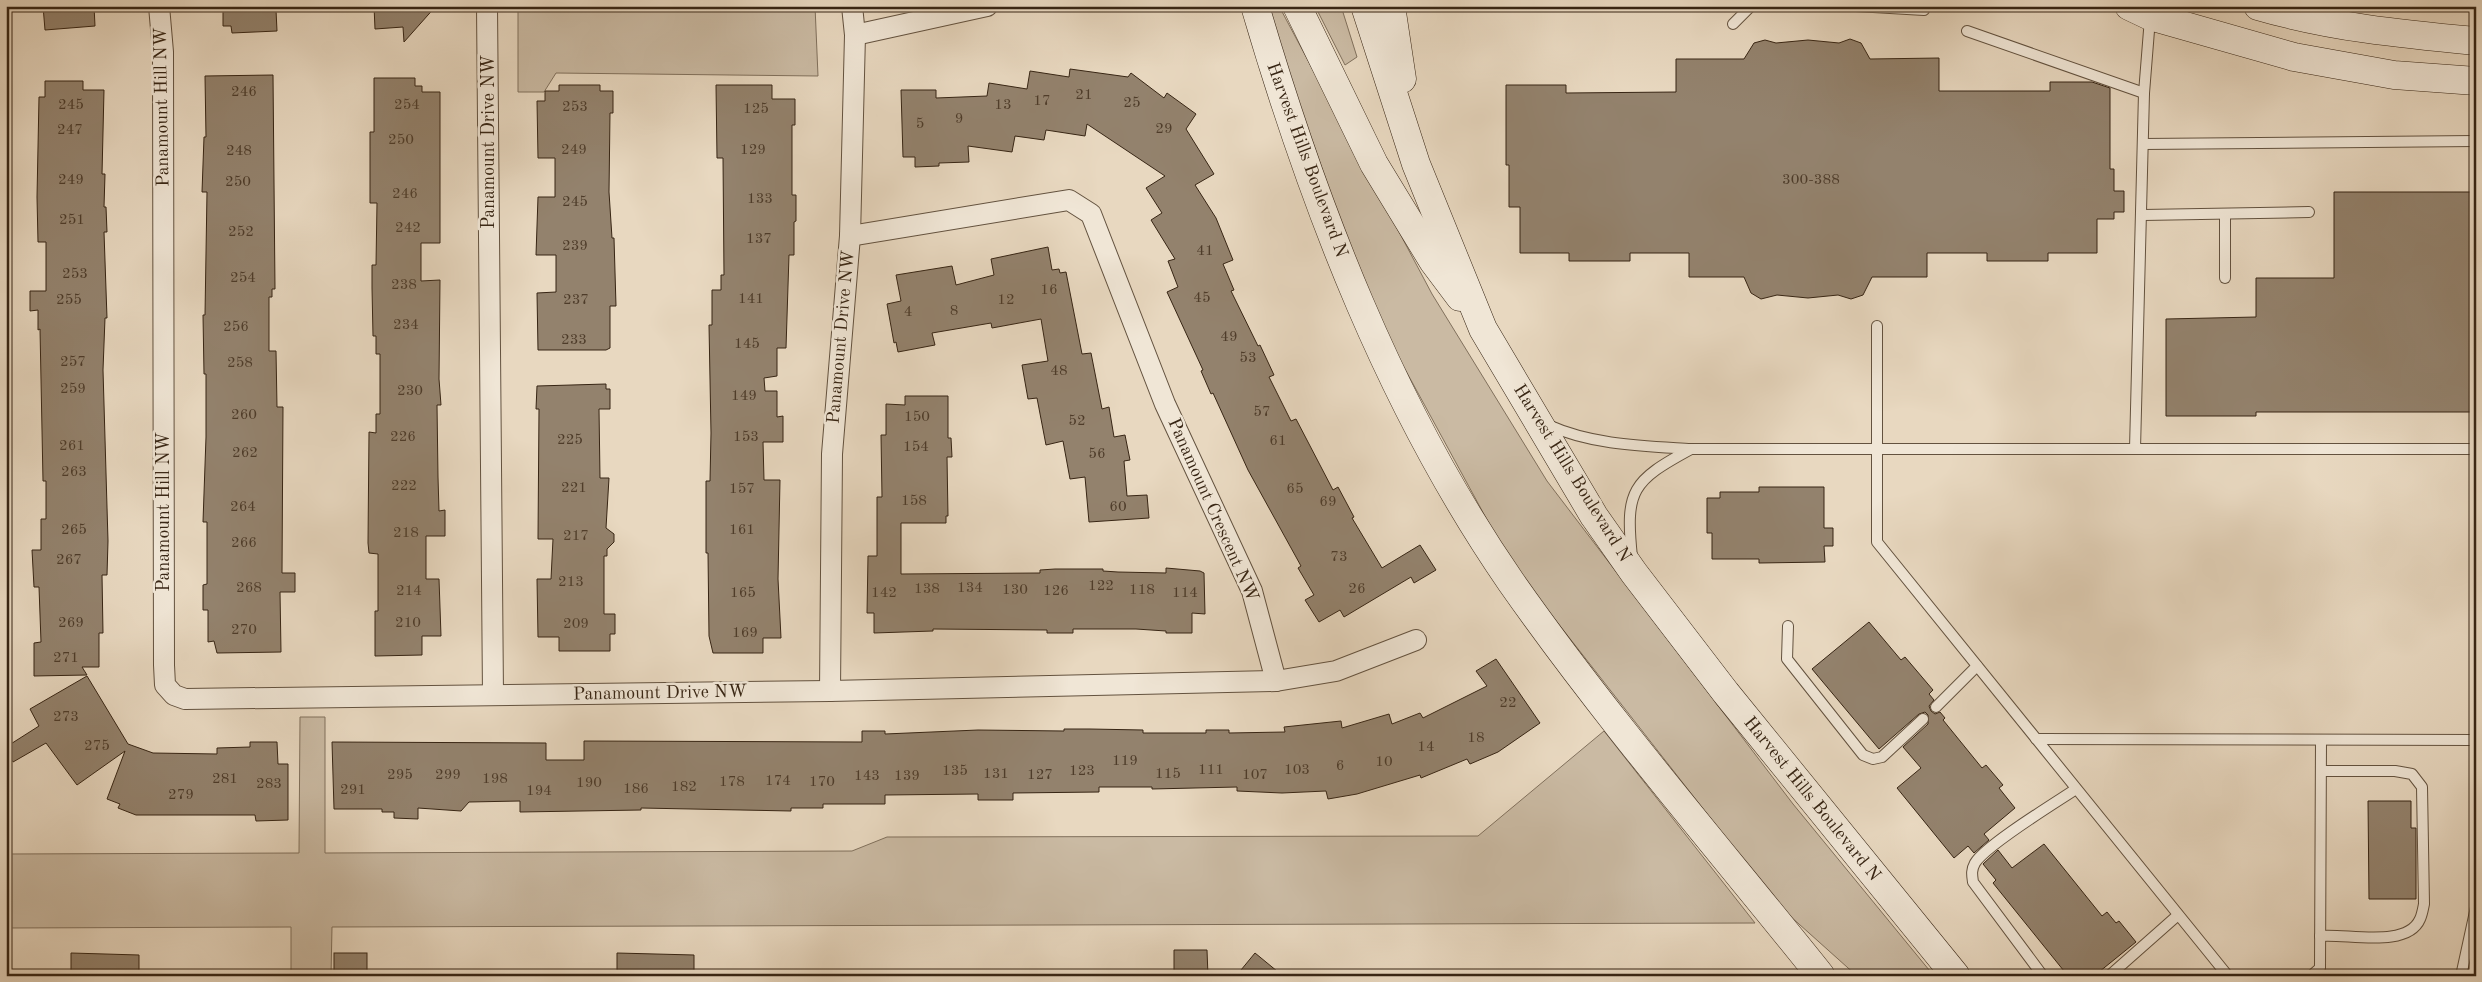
<svg xmlns="http://www.w3.org/2000/svg" width="2482" height="982" viewBox="0 0 2482 982" font-family="'Old Standard TT',serif">
<style>
.green{fill:#cabaa3;stroke:#80705c}
.building{fill:#93826d;stroke:#372514}
.lines{fill:none;stroke-linecap:round;stroke-linejoin:round}
.lane-casing{stroke:#63523f;stroke-width:12}
.street-casing{stroke:#63523f;stroke-width:22}
.secondary-casing{stroke:#372514;stroke-width:29}
.lane{stroke:#f0e6d6;stroke-width:10}
.street{stroke:#f0e6d6;stroke-width:20}
.secondary{stroke:#f0e6d6;stroke-width:28}
.labels{text-anchor:middle;dominant-baseline:central;stroke-width:5;stroke-linejoin:round;paint-order:stroke}
.number-label{font-size:15px;fill:#4e3c2a}
.street-label{font-size:18px;fill:#372514;stroke:#f0e6d6}
</style>
<rect width="100%" height="100%" fill="#e8d8c0"/>
<filter id="stains"><feTurbulence type="fractalNoise" baseFrequency=".004" numOctaves="4"/><feColorMatrix values="0 0 0 0 .2 0 0 0 0 .09 0 0 0 0 .02 0 0 0 .5 -.17"/></filter>
<radialGradient id="worn" r=".72"><stop offset=".6" stop-color="#630" stop-opacity="0"/><stop offset="1" stop-color="#630" stop-opacity=".3"/></radialGradient>
<g class="green">
<path d="M 518,6 L 815,6 L 818,76 L 556,73 L 544,92 L 518,92 Z"/>
<path d="M 1279,6 L 1432,294 L 1547,481 L 1793,804 L 1934,976 L 1857,976 L 1780,907 L 1510,562 L 1369,303 L 1266,9 Z"/>
<path d="M 1315,6 L 1341,6 L 1357,57 L 1345,65 Z"/>
<path d="M 300,717 L 325,717 L 325,853 L 852,851 L 887,837 L 1478,836 L 1604,731 L 1755,923 L 332,927 L 331,976 L 291,976 L 291,927 L 6,928 L 6,854 L 299,853 Z"/>
</g>
<g class="building">
<path d="M 43,6 L 94,6 L 95,26 L 45,30 Z"/>
<path d="M 223,6 L 274,6 L 274,10 L 276,10 L 277,31 L 232,33 L 231,26 L 223,26 Z"/>
<path d="M 374,6 L 436,6 L 404,42 L 403,27 L 375,29 Z"/>
<path d="M 1850,39 L 1861,43 L 1870,59 L 1939,58 L 1939,91 L 2050,91 L 2050,82 L 2092,82 L 2110,88 L 2110,169 L 2114,169 L 2114,191 L 2124,191 L 2124,212 L 2114,212 L 2114,219 L 2097,219 L 2097,253 L 2048,253 L 2048,261 L 1987,261 L 1987,253 L 1927,253 L 1927,277 L 1872,277 L 1863,295 L 1851,299 L 1838,295 L 1808,298 L 1777,295 L 1761,299 L 1751,293 L 1744,277 L 1689,277 L 1689,253 L 1630,253 L 1630,261 L 1569,261 L 1569,253 L 1520,253 L 1520,207 L 1509,207 L 1509,165 L 1506,165 L 1506,85 L 1566,85 L 1566,93 L 1676,92 L 1676,59 L 1744,59 L 1754,43 L 1765,40 L 1776,43 L 1808,40 L 1839,43 Z"/>
<path d="M 1070,69 L 1128,77 L 1131,73 L 1164,98 L 1167,93 L 1196,114 L 1186,129 L 1214,174 L 1195,185 L 1216,218 L 1233,260 L 1223,264 L 1234,290 L 1231,291 L 1258,346 L 1260,345 L 1274,375 L 1269,377 L 1291,421 L 1296,419 L 1333,490 L 1338,487 L 1354,517 L 1352,518 L 1382,568 L 1420,545 L 1436,570 L 1414,583 L 1411,577 L 1344,617 L 1340,610 L 1319,622 L 1305,600 L 1314,595 L 1298,568 L 1301,566 L 1248,470 L 1213,393 L 1211,394 L 1201,371 L 1203,370 L 1167,292 L 1178,287 L 1168,261 L 1175,259 L 1151,220 L 1162,213 L 1146,188 L 1165,176 L 1087,124 L 1085,136 L 1046,130 L 1044,140 L 1015,136 L 1012,152 L 968,146 L 969,162 L 939,163 L 939,166 L 915,167 L 915,157 L 903,157 L 901,90 L 936,90 L 936,98 L 987,96 L 989,83 L 1027,89 L 1030,71 L 1069,77 Z"/>
<path d="M 273,75 L 275,289 L 272,289 L 272,297 L 269,297 L 269,351 L 276,351 L 277,407 L 283,407 L 282,573 L 295,573 L 295,592 L 280,592 L 281,652 L 217,653 L 214,641 L 208,642 L 208,610 L 203,610 L 203,585 L 207,584 L 207,522 L 203,522 L 206,437 L 206,374 L 204,374 L 203,315 L 205,315 L 207,192 L 202,192 L 204,137 L 206,137 L 205,76 Z"/>
<path d="M 374,78 L 415,78 L 415,86 L 422,86 L 422,92 L 440,92 L 440,243 L 421,243 L 421,281 L 440,280 L 439,379 L 441,405 L 437,405 L 438,477 L 439,511 L 445,510 L 445,536 L 426,536 L 426,579 L 439,579 L 441,636 L 422,636 L 422,655 L 375,656 L 375,611 L 378,611 L 378,554 L 369,553 L 368,543 L 369,432 L 376,433 L 376,414 L 380,414 L 380,354 L 376,354 L 376,336 L 373,336 L 372,288 L 372,265 L 376,265 L 377,203 L 370,203 L 370,132 L 374,132 Z"/>
<path d="M 45,81 L 83,81 L 83,90 L 104,90 L 102,174 L 105,174 L 104,207 L 106,207 L 107,232 L 104,232 L 107,318 L 105,318 L 103,370 L 108,541 L 107,575 L 102,575 L 103,633 L 99,633 L 99,667 L 82,667 L 87,675 L 34,676 L 34,643 L 41,642 L 39,587 L 34,587 L 32,550 L 41,550 L 41,519 L 46,519 L 46,481 L 43,481 L 40,329 L 38,330 L 38,310 L 30,311 L 30,291 L 46,291 L 46,242 L 38,242 L 37,197 L 39,97 L 45,97 Z"/>
<path d="M 559,85 L 600,85 L 600,91 L 613,91 L 613,113 L 610,113 L 609,192 L 612,238 L 614,238 L 616,306 L 610,306 L 610,348 L 606,350 L 538,350 L 537,293 L 556,292 L 556,255 L 536,255 L 538,197 L 555,197 L 555,158 L 538,158 L 537,101 L 545,101 L 545,91 L 559,91 Z"/>
<path d="M 716,85 L 772,85 L 772,99 L 795,99 L 795,125 L 792,125 L 792,195 L 796,195 L 796,221 L 794,222 L 794,255 L 789,255 L 786,348 L 777,348 L 777,376 L 764,378 L 765,391 L 777,391 L 777,417 L 783,416 L 783,442 L 763,442 L 764,480 L 780,480 L 778,579 L 781,638 L 763,638 L 763,653 L 713,653 L 709,636 L 708,553 L 706,553 L 706,481 L 710,481 L 711,433 L 709,325 L 712,325 L 712,290 L 721,290 L 721,275 L 724,275 L 723,158 L 717,158 Z"/>
<path d="M 2334,192 L 2476,192 L 2476,412 L 2256,412 L 2256,416 L 2166,416 L 2166,319 L 2256,317 L 2256,278 L 2334,278 Z"/>
<path d="M 1048,247 L 1052,270 L 1059,269 L 1060,273 L 1066,272 L 1082,354 L 1091,353 L 1102,409 L 1109,407 L 1114,437 L 1125,435 L 1130,460 L 1124,461 L 1127,496 L 1147,495 L 1149,518 L 1089,522 L 1085,477 L 1070,479 L 1063,441 L 1046,445 L 1037,398 L 1028,399 L 1022,365 L 1048,361 L 1041,319 L 992,328 L 991,323 L 932,333 L 935,345 L 898,352 L 896,342 L 894,343 L 887,304 L 901,301 L 896,275 L 952,266 L 956,285 L 994,275 L 991,259 Z"/>
<path d="M 606,384 L 606,389 L 610,389 L 610,409 L 599,409 L 600,478 L 609,478 L 606,528 L 614,534 L 614,542 L 607,549 L 607,556 L 604,556 L 604,614 L 615,614 L 615,634 L 610,634 L 610,651 L 559,651 L 559,637 L 538,637 L 537,579 L 551,579 L 553,539 L 538,539 L 539,409 L 536,409 L 537,386 Z"/>
<path d="M 905,396 L 948,396 L 948,438 L 951,438 L 952,457 L 947,457 L 948,516 L 946,516 L 946,523 L 901,523 L 901,574 L 1040,573 L 1040,570 L 1055,569 L 1103,569 L 1103,571 L 1118,572 L 1166,573 L 1166,568 L 1200,571 L 1204,573 L 1205,614 L 1192,613 L 1192,633 L 1166,633 L 1166,631 L 1136,629 L 1073,629 L 1073,633 L 1047,633 L 1047,630 L 933,629 L 933,631 L 874,633 L 874,613 L 867,613 L 868,556 L 877,556 L 877,497 L 882,497 L 881,435 L 886,435 L 886,404 L 905,405 Z"/>
<path d="M 1759,487 L 1824,487 L 1824,528 L 1833,528 L 1833,546 L 1824,546 L 1825,562 L 1759,563 L 1759,559 L 1712,559 L 1712,533 L 1707,533 L 1707,498 L 1720,498 L 1720,492 L 1759,492 Z"/>
<path d="M 1869,622 L 1901,660 L 1905,657 L 1933,690 L 1929,694 L 1934,700 L 1929,706 L 1931,711 L 1935,714 L 1940,712 L 1945,718 L 1943,720 L 1982,768 L 1986,765 L 2003,785 L 1999,788 L 2015,808 L 1984,834 L 1989,840 L 1974,853 L 1968,846 L 1954,858 L 1897,788 L 1921,768 L 1903,747 L 1928,724 L 1928,715 L 1925,712 L 1919,714 L 1879,749 L 1812,669 Z"/>
<path d="M 1496,659 L 1540,723 L 1498,752 L 1470,764 L 1467,759 L 1421,778 L 1420,775 L 1357,794 L 1328,799 L 1326,791 L 1282,793 L 1237,791 L 1237,787 L 1152,789 L 1152,787 L 1099,787 L 1099,792 L 1013,793 L 1013,800 L 978,800 L 978,794 L 885,795 L 885,804 L 823,804 L 823,808 L 791,808 L 791,811 L 641,808 L 641,810 L 520,812 L 520,801 L 469,802 L 461,811 L 418,808 L 418,819 L 394,818 L 394,812 L 382,812 L 382,809 L 334,809 L 332,742 L 546,743 L 546,760 L 584,760 L 584,741 L 862,742 L 862,731 L 885,731 L 885,734 L 978,730 L 1064,731 L 1064,729 L 1090,729 L 1143,730 L 1143,733 L 1206,733 L 1206,730 L 1229,730 L 1229,733 L 1285,732 L 1284,727 L 1341,721 L 1342,728 L 1389,714 L 1392,724 L 1420,713 L 1423,718 L 1487,686 L 1476,671 Z"/>
<path d="M 87,676 L 128,744 L 153,753 L 217,754 L 217,748 L 250,747 L 250,742 L 277,742 L 278,764 L 288,764 L 288,820 L 256,821 L 255,815 L 136,815 L 118,808 L 120,804 L 107,799 L 125,751 L 77,785 L 46,743 L 13,762 L 6,751 L 6,747 L 39,726 L 30,709 Z"/>
<path d="M 2368,801 L 2411,801 L 2411,828 L 2416,828 L 2416,899 L 2369,899 Z"/>
<path d="M 2044,844 L 2102,916 L 2107,912 L 2116,923 L 2119,921 L 2136,942 L 2094,976 L 2068,976 L 1993,883 L 1996,880 L 1983,864 L 1998,850 L 2012,868 Z"/>
<path d="M 1174,950 L 1207,950 L 1208,976 L 1174,976 Z"/>
<path d="M 71,953 L 139,955 L 139,976 L 71,976 Z"/>
<rect x="334" y="953" width="33" height="23"/>
<path d="M 617,953 L 694,955 L 694,976 L 617,976 Z"/>
<path d="M 1255,953 L 1283,976 L 1236,976 Z"/>
</g>
<g class="lines">
<defs>
<g id="lane">
<path d="M 1856,6 L 1924,10"/>
<path d="M 1733,24 L 1751,6"/>
<path d="M 1967,31 L 2144,93"/>
<path d="M 2143,144 L 2476,141"/>
<path d="M 2225,214 L 2225,278"/>
<path d="M 2143,215 L 2309,212"/>
<path d="M 1877,326 L 1877,542 L 2228,976"/>
<path d="M 1548,425 C 1592,445 1643,446 1691,449 L 2476,449"/>
<path d="M 2135,449 L 2144,93 L 2150,18"/>
<path d="M 1632,557 C 1625,490 1632,481 1691,449"/>
<path d="M 1788,626 L 1787,659 L 1863,755 L 1873,759 L 1882,757 L 1923,719"/>
<path d="M 1936,707 L 1977,666"/>
<path d="M 2036,739 L 2476,740"/>
<path d="M 2320,936 C 2346,933 2407,949 2420,919 C 2422,915 2423,909 2424,904 L 2422,787 L 2412,774 L 2395,771 L 2321,771"/>
<path d="M 2043,976 L 1973,882 C 1972,875 1971,870 1975,863 C 1986,845 2055,803 2076,789"/>
<path d="M 2109,976 L 2178,915"/>
<path d="M 2311,976 L 2320,968 L 2321,740"/>
<path d="M 2461,976 L 2476,907"/>
</g>
<g id="street">
<path d="M 159,6 L 163,52 L 164,665 L 165,685 L 174,695 L 185,699 L 830,691 L 1276,681 L 1336,671 L 1416,640"/>
<path d="M 487,6 L 493,695"/>
<path d="M 855,35 L 987,6"/>
<path d="M 850,236 L 1069,200 L 1091,214 L 1165,404 L 1252,591 L 1276,681"/>
<path d="M 830,691 L 832,454 L 850,236 L 855,35 L 852,6"/>
</g>
<g id="secondary">
<path d="M 1255,6 C 1314,207 1391,408 1511,582 C 1607,719 1717,846 1821,976"/>
<path d="M 1297,6 L 1374,164 L 1433,261 L 1460,297"/>
<path d="M 1365,6 L 1416,164 L 1483,329 L 1594,516 L 1634,573 L 1726,693 L 1956,976"/>
<path d="M 1391,6 L 1402,79"/>
<path d="M 2129,6 L 2150,16 L 2294,57 L 2394,75 L 2476,81"/>
<path d="M 2258,6 C 2330,27 2401,34 2476,41"/>
</g>
</defs>
<use href="#lane" class="lane-casing"/>
<use href="#street" class="street-casing"/>
<use href="#secondary" class="secondary-casing"/>
<use href="#lane" class="lane"/>
<use href="#street" class="street"/>
<use href="#secondary" class="secondary"/>
</g>
<g class="labels">
<g class="number-label">
<text x="244" y="92">246</text>
<text x="1084" y="95">21</text>
<text x="1042" y="101">17</text>
<text x="1132" y="103">25</text>
<text x="71" y="105">245</text>
<text x="407" y="105">254</text>
<text x="1003" y="105">13</text>
<text x="575" y="107">253</text>
<text x="756" y="109">125</text>
<text x="959" y="119">9</text>
<text x="920" y="124">5</text>
<text x="1164" y="129">29</text>
<text x="70" y="130">247</text>
<text x="401" y="140">250</text>
<text x="574" y="150">249</text>
<text x="753" y="150">129</text>
<text x="239" y="151">248</text>
<text x="71" y="180">249</text>
<text x="1811" y="180">300-388</text>
<text x="238" y="182">250</text>
<text x="405" y="194">246</text>
<text x="760" y="199">133</text>
<text x="575" y="202">245</text>
<text x="72" y="220">251</text>
<text x="408" y="228">242</text>
<text x="241" y="232">252</text>
<text x="759" y="239">137</text>
<text x="575" y="246">239</text>
<text x="1205" y="251">41</text>
<text x="75" y="274">253</text>
<text x="243" y="278">254</text>
<text x="404" y="285">238</text>
<text x="1049" y="290">16</text>
<text x="1202" y="298">45</text>
<text x="751" y="299">141</text>
<text x="69" y="300">255</text>
<text x="576" y="300">237</text>
<text x="1006" y="300">12</text>
<text x="954" y="311">8</text>
<text x="908" y="312">4</text>
<text x="406" y="325">234</text>
<text x="236" y="327">256</text>
<text x="1229" y="337">49</text>
<text x="574" y="340">233</text>
<text x="747" y="344">145</text>
<text x="1248" y="358">53</text>
<text x="73" y="362">257</text>
<text x="240" y="363">258</text>
<text x="1059" y="371">48</text>
<text x="73" y="389">259</text>
<text x="410" y="391">230</text>
<text x="744" y="396">149</text>
<text x="1262" y="412">57</text>
<text x="244" y="415">260</text>
<text x="917" y="417">150</text>
<text x="1077" y="421">52</text>
<text x="403" y="437">226</text>
<text x="746" y="437">153</text>
<text x="570" y="440">225</text>
<text x="1278" y="441">61</text>
<text x="72" y="446">261</text>
<text x="916" y="447">154</text>
<text x="245" y="453">262</text>
<text x="1097" y="454">56</text>
<text x="74" y="472">263</text>
<text x="404" y="486">222</text>
<text x="574" y="488">221</text>
<text x="742" y="489">157</text>
<text x="1295" y="489">65</text>
<text x="914" y="501">158</text>
<text x="1328" y="502">69</text>
<text x="243" y="507">264</text>
<text x="1118" y="507">60</text>
<text x="74" y="530">265</text>
<text x="742" y="530">161</text>
<text x="406" y="533">218</text>
<text x="576" y="536">217</text>
<text x="244" y="543">266</text>
<text x="1339" y="557">73</text>
<text x="69" y="560">267</text>
<text x="571" y="582">213</text>
<text x="1101" y="586">122</text>
<text x="249" y="588">268</text>
<text x="970" y="588">134</text>
<text x="927" y="589">138</text>
<text x="1357" y="589">26</text>
<text x="1015" y="590">130</text>
<text x="1142" y="590">118</text>
<text x="409" y="591">214</text>
<text x="1056" y="591">126</text>
<text x="743" y="593">165</text>
<text x="884" y="593">142</text>
<text x="1185" y="593">114</text>
<text x="71" y="623">269</text>
<text x="408" y="623">210</text>
<text x="576" y="624">209</text>
<text x="244" y="630">270</text>
<text x="745" y="633">169</text>
<text x="66" y="658">271</text>
<text x="1508" y="703">22</text>
<text x="66" y="717">273</text>
<text x="1476" y="738">18</text>
<text x="97" y="746">275</text>
<text x="1426" y="747">14</text>
<text x="1125" y="761">119</text>
<text x="1384" y="762">10</text>
<text x="1340" y="766">6</text>
<text x="1211" y="770">111</text>
<text x="1297" y="770">103</text>
<text x="955" y="771">135</text>
<text x="1082" y="771">123</text>
<text x="996" y="774">131</text>
<text x="1168" y="774">115</text>
<text x="400" y="775">295</text>
<text x="448" y="775">299</text>
<text x="1040" y="775">127</text>
<text x="1255" y="775">107</text>
<text x="867" y="776">143</text>
<text x="907" y="776">139</text>
<text x="225" y="779">281</text>
<text x="495" y="779">198</text>
<text x="778" y="781">174</text>
<text x="732" y="782">178</text>
<text x="822" y="782">170</text>
<text x="589" y="783">190</text>
<text x="269" y="784">283</text>
<text x="684" y="787">182</text>
<text x="636" y="789">186</text>
<text x="353" y="790">291</text>
<text x="539" y="791">194</text>
<text x="181" y="795">279</text>
</g>
<g class="street-label">
<text transform="translate(162 107) rotate(-91)">Panamount Hill NW</text>
<text transform="translate(489 142) rotate(-90)">Panamount Drive NW</text>
<text transform="translate(1307 160) rotate(70)">Harvest Hills Boulevard N</text>
<text transform="translate(841 337) rotate(-85)">Panamount Drive NW</text>
<text transform="translate(1572 473) rotate(58)">Harvest Hills Boulevard N</text>
<text transform="translate(1213 510) rotate(66)">Panamount Crescent NW</text>
<text transform="translate(164 512) rotate(-90)">Panamount Hill NW</text>
<text transform="translate(660 693) rotate(-1)">Panamount Drive NW</text>
<text transform="translate(1812 799) rotate(51)">Harvest Hills Boulevard N</text>
</g>
</g>
<rect width="2482" height="982" fill="none" stroke="#e8d8c0" stroke-width="25"/>
<rect x="8" y="8" width="2467" height="967" fill="none" stroke="#372514" stroke-width="2.5"/>
<rect x="12" y="12" width="2457" height="957" fill="none" stroke="#372514"/>
<rect width="100%" height="100%" filter="url(#stains)"/>
<rect width="100%" height="100%" fill="url(#worn)"/>
</svg>
